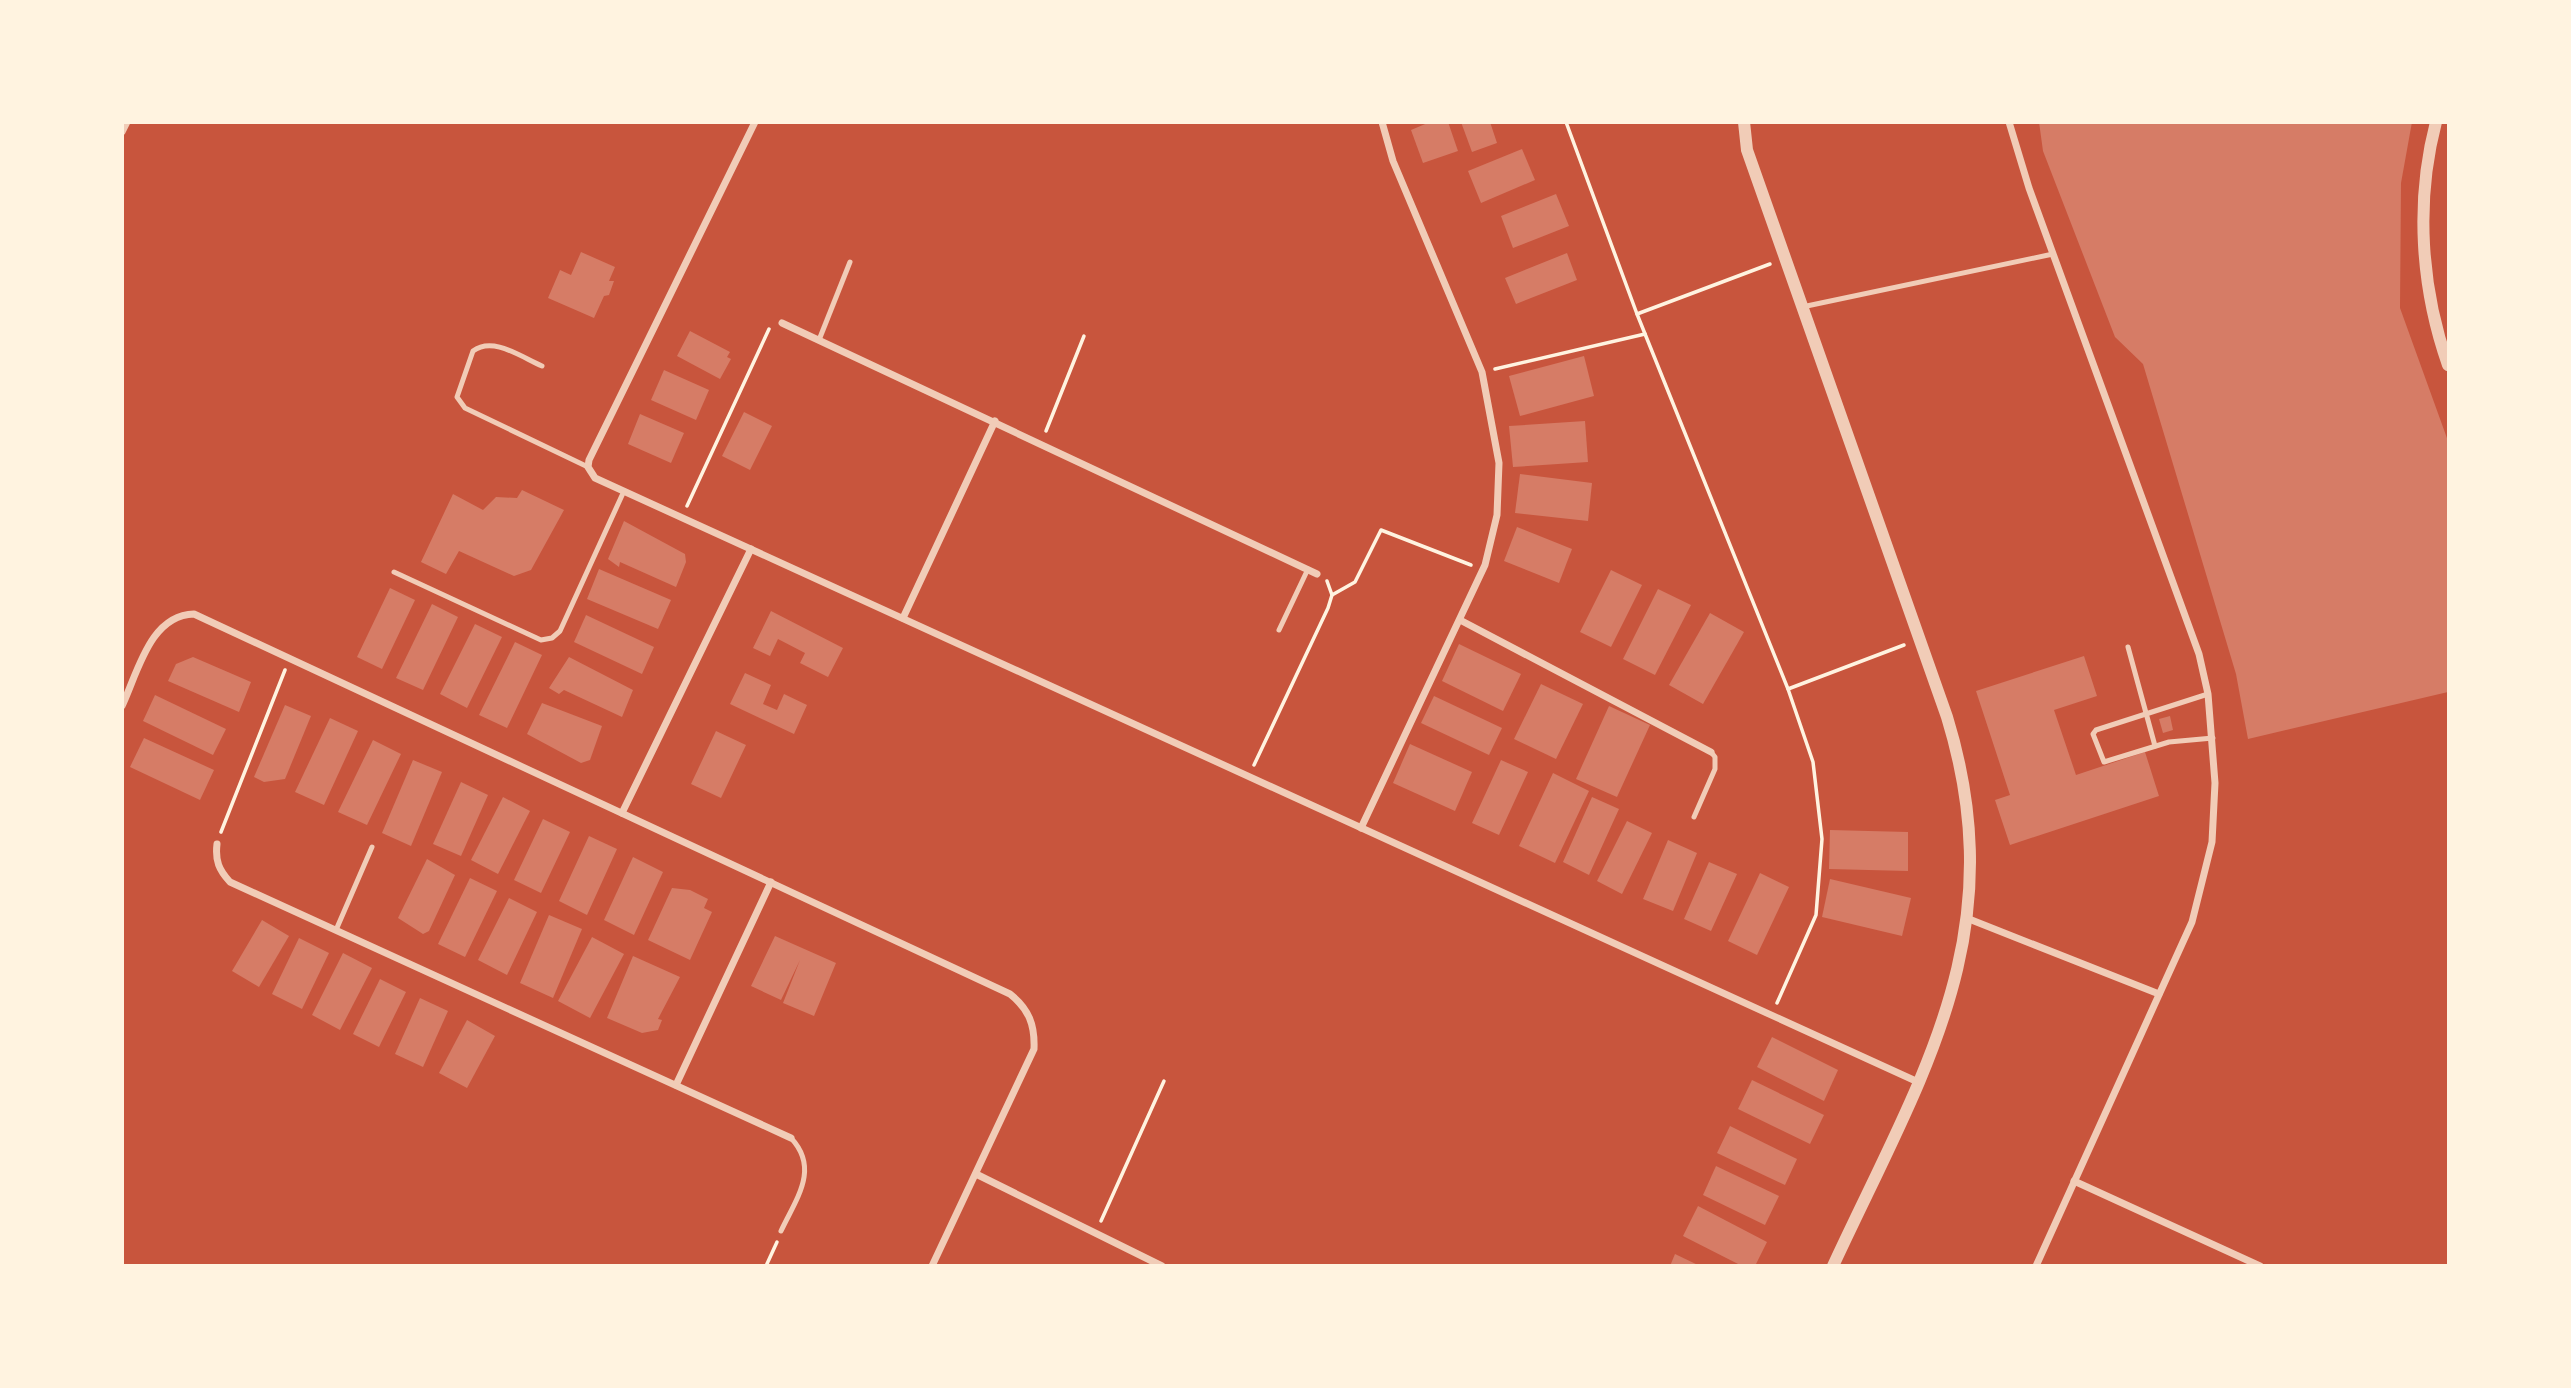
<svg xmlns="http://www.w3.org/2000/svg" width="2571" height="1388" viewBox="0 0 2571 1388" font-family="'Sofia Sans Condensed',sans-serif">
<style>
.building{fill:#d67c66}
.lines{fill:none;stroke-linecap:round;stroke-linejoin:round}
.path{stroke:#fff3e0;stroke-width:3.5}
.service{stroke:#f1ccb7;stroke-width:5}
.minor{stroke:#f1ccb7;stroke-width:7}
.tertiary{stroke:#f1ccb7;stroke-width:12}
</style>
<rect width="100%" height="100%" fill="#c8553d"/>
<g class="building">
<path d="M 1430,122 L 1448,122 L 1458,151 L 1423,163 L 1411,130 Z"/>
<path d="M 1461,122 L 1490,122 L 1497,143 L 1472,152 Z"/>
<path d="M 2039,122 L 2412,122 L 2401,183 L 2400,308 L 2448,441 L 2448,692 L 2248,739 L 2236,674 L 2143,364 L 2115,337 L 2043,151 Z"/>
<path d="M 1522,149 L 1535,180 L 1481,203 L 1468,171 Z"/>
<path d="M 1556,194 L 1569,226 L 1513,248 L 1501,216 Z"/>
<path d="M 581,252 L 615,267 L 609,281 L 614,281 L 609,295 L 604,296 L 594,318 L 548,298 L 560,270 L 571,275 Z"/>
<path d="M 1567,253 L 1577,280 L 1516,304 L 1505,278 Z"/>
<path d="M 690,331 L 730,352 L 727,357 L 731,359 L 720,379 L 677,356 Z"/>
<path d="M 1584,356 L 1594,396 L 1520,416 L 1509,376 Z"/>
<path d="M 664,370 L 709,390 L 696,420 L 651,400 Z"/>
<path d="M 744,412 L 772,426 L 750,470 L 722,456 Z"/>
<path d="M 640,414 L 684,433 L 671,463 L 628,444 Z"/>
<path d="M 1585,421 L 1588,462 L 1513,467 L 1509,426 Z"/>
<path d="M 1520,474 L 1592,483 L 1588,521 L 1515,513 Z"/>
<path d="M 522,490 L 564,510 L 531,570 L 514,576 L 459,551 L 446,574 L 421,562 L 453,494 L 483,510 L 496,497 L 517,498 Z"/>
<path d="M 624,521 L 685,554 L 686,562 L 676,587 L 620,562 L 619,567 L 608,559 Z"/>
<path d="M 1517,527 L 1572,549 L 1559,583 L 1504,561 Z"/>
<path d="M 599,569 L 671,600 L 658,629 L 587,599 Z"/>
<path d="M 1611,570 L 1642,585 L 1611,647 L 1580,632 Z"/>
<path d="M 390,588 L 415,600 L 382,669 L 357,657 Z"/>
<path d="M 1658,589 L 1691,605 L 1655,675 L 1623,659 Z"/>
<path d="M 432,604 L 458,617 L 423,690 L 396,678 Z"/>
<path d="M 771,611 L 843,648 L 828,677 L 800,663 L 805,653 L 778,639 L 770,656 L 753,648 Z"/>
<path d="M 1710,613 L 1744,632 L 1703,704 L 1669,685 Z"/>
<path d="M 586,615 L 654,647 L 642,674 L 574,642 Z"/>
<path d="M 475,624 L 502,637 L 467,708 L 440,694 Z"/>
<path d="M 515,642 L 542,655 L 507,728 L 479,715 Z"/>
<path d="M 1459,644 L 1521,674 L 1503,711 L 1442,681 Z"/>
<path d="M 2084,656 L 2097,696 L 2054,710 L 2076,775 L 2145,752 L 2159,796 L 2010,845 L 1995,800 L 2010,795 L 1976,691 Z"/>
<path d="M 193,657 L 251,682 L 239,712 L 168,681 L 176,664 Z"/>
<path d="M 569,657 L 633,690 L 622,717 L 564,690 L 559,694 L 549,688 Z"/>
<path d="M 745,673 L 771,685 L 763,704 L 777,710 L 784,694 L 807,705 L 794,734 L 730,704 Z"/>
<path d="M 1541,684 L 1583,704 L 1556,759 L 1514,739 Z"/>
<path d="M 155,695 L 226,729 L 213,755 L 143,721 Z"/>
<path d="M 1434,696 L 1502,728 L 1489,755 L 1421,723 Z"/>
<path d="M 542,703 L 602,726 L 590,760 L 581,763 L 527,734 Z"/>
<path d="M 285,705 L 311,716 L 285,779 L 264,782 L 254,777 Z"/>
<path d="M 1609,706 L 1650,725 L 1617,797 L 1576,779 Z"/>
<path d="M 2170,716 L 2173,730 L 2163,733 L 2159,719 Z"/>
<path d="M 330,718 L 358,731 L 324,805 L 295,792 Z"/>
<path d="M 716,731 L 746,745 L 721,798 L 691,784 Z"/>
<path d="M 144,738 L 214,770 L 200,800 L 130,767 Z"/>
<path d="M 373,740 L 401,754 L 367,825 L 338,812 Z"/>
<path d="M 1410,744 L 1472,772 L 1455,811 L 1393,783 Z"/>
<path d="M 413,760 L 442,772 L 411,846 L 382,833 Z"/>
<path d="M 1501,760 L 1528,772 L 1499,835 L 1472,823 Z"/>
<path d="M 1553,773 L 1589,791 L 1555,863 L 1519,846 Z"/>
<path d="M 461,782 L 488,795 L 461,856 L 433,844 Z"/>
<path d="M 503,797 L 530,811 L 498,874 L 471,860 Z"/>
<path d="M 1592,797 L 1619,809 L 1589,875 L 1563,862 Z"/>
<path d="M 543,819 L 570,832 L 541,893 L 514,880 Z"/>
<path d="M 1627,821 L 1652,833 L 1622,894 L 1597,881 Z"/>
<path d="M 1830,830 L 1908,832 L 1908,871 L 1829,869 Z"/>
<path d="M 589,836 L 617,849 L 587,915 L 559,901 Z"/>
<path d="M 1668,840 L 1697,853 L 1673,911 L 1643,899 Z"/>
<path d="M 633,857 L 663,872 L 634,935 L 604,920 Z"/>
<path d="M 427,859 L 455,875 L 429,931 L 423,934 L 398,918 Z"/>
<path d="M 1709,862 L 1737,874 L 1711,931 L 1684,919 Z"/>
<path d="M 1760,873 L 1789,887 L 1757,955 L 1728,941 Z"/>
<path d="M 470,878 L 497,891 L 465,957 L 438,944 Z"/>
<path d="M 1830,879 L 1911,898 L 1902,936 L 1822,917 Z"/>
<path d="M 672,888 L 690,890 L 708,899 L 704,908 L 712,912 L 690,960 L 648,940 Z"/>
<path d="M 509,898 L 537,912 L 507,975 L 478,960 Z"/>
<path d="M 549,915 L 582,929 L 553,998 L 520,983 Z"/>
<path d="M 262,920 L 289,936 L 259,987 L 232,971 Z"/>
<path d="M 775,936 L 836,963 L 814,1016 L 783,1003 L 800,960 L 781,1000 L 751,986 Z"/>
<path d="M 592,937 L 624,954 L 590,1018 L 558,1001 Z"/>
<path d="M 299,938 L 329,953 L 302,1009 L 272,994 Z"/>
<path d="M 343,953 L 372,968 L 340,1030 L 312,1015 Z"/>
<path d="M 633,956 L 680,977 L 658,1019 L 662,1020 L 658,1030 L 642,1033 L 607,1018 Z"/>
<path d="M 380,979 L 406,992 L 379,1047 L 353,1034 Z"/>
<path d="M 420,998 L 448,1011 L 423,1067 L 395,1054 Z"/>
<path d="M 467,1020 L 495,1036 L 467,1088 L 439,1073 Z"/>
<path d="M 1772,1037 L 1838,1070 L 1824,1101 L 1757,1067 Z"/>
<path d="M 1752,1080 L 1824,1115 L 1810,1144 L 1738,1109 Z"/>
<path d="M 1730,1126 L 1797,1159 L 1785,1185 L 1717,1153 Z"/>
<path d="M 1716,1166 L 1779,1196 L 1765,1225 L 1703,1195 Z"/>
<path d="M 1698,1206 L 1767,1242 L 1755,1266 L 1742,1266 L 1683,1236 Z"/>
<path d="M 1675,1254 L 1700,1266 L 1670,1266 Z"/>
</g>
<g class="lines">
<g class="path">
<path d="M 1566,122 L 1637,314 L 1788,689 L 1813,762 L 1822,839 L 1816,915 L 1777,1003"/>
<path d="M 1637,314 L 1770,264"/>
<path d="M 1495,369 L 1645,334"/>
<path d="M 1046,431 L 1084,336"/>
<path d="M 687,506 L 769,329"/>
<path d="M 1332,595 L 1355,582 L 1381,530 L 1471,565"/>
<path d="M 1788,689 L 1904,645"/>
<path d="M 1254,765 L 1328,608 L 1332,595 L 1327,581"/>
<path d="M 221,832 L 285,670"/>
<path d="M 1101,1221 L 1164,1081"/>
<path d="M 766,1266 L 777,1242"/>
</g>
<g class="service">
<path d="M 1802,307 L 2053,254"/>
<path d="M 819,340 L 850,262"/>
<path d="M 542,366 C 521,357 493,336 473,351 L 457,397 L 465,408 L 588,467"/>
<path d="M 394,572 L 541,640 L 552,638 L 560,631 L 624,491"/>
<path d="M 1279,630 L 1308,569"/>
<path d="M 2128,647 L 2155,746"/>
<path d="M 2208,694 L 2096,730 L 2093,734 L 2104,762 L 2169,742 L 2213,738"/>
<path d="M 1694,817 L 1715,769 L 1715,757 L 1711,752"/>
<path d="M 336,930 L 372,847"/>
<path d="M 781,1231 C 796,1199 820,1169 791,1138"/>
</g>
<g class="minor">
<path d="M 755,122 L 589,460 L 588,467 L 595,478 L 1918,1082"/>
<path d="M 2009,122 L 2029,188 L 2199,654 L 2208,694 L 2215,783 L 2212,842 L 2192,922 L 2036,1266"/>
<path d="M 122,132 L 127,122"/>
<path d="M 782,323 L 1317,574"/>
<path d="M 903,618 L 995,421"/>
<path d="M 1460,620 L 1711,752"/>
<path d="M 122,706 C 138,672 150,615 194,614 L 1010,994 C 1029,1009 1035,1025 1034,1049 L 932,1266"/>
<path d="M 622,813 L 751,549"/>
<path d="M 1361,828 L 1485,565 L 1497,515 L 1499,463 L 1482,372 L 1393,161 L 1382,122"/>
<path d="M 217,844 C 215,861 219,870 230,882 L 791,1138"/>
<path d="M 1969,919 L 2159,994"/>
<path d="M 676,1085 L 771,882"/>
<path d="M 976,1174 L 1162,1266"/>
<path d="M 2074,1181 L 2260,1266"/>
</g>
<g class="tertiary">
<path d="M 1744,122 L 1747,150 L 1947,717 C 2014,935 1922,1074 1833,1266"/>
<path d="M 2436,122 C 2415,202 2421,288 2448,365"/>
</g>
</g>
<rect width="2571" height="1388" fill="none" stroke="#fff3e0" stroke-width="248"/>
</svg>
